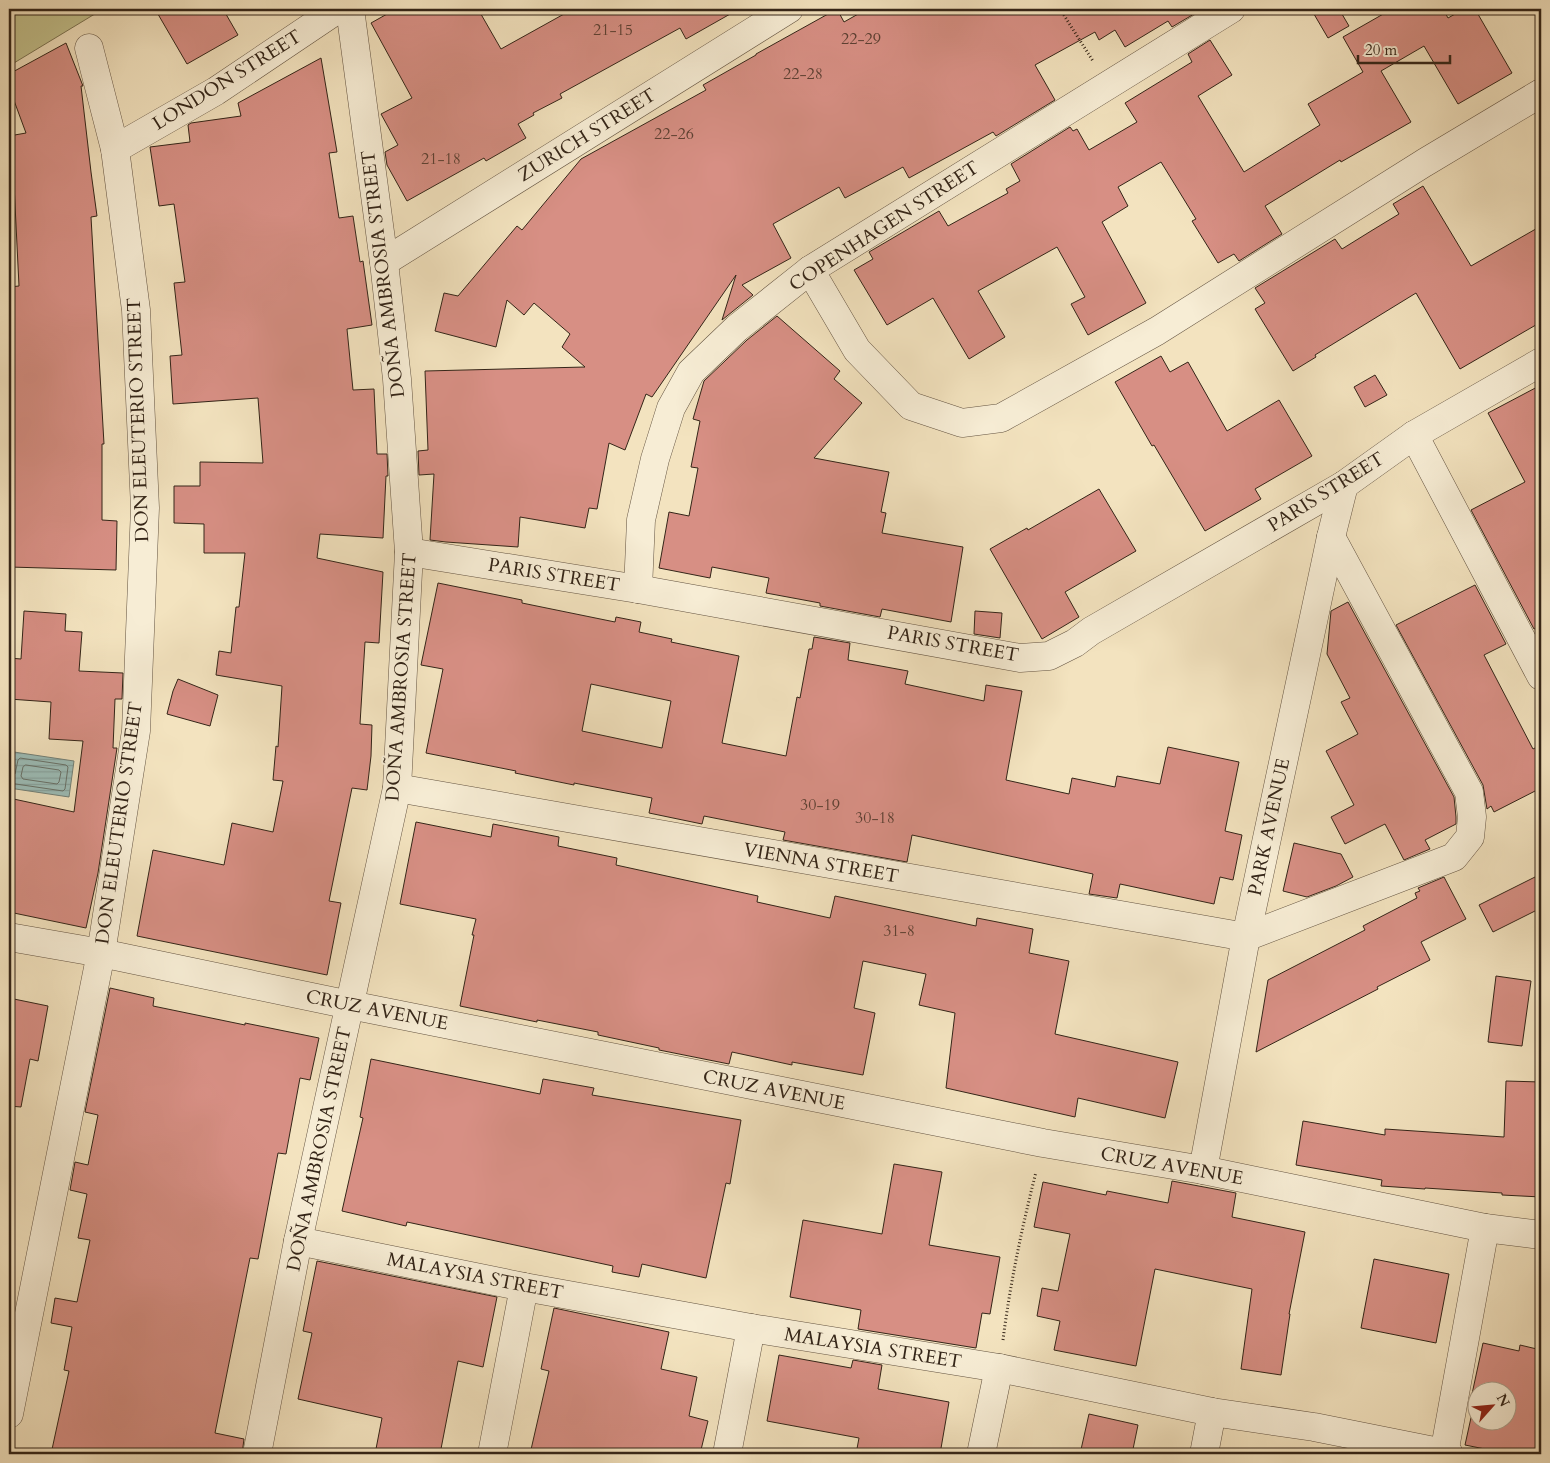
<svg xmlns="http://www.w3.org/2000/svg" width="1550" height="1463" viewBox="0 0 1550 1463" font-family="Cardo,serif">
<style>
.green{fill:#c3c18c;stroke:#7c7352}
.water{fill:url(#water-rules);stroke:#728077}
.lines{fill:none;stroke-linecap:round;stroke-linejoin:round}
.shore{stroke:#687168;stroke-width:1}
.building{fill:#d78f84;stroke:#342518;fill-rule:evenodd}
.street-casing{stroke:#645442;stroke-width:29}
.path{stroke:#342518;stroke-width:3;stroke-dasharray:1 2.5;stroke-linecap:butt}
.street{stroke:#f7edd5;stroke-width:28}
.labels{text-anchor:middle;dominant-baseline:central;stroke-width:4;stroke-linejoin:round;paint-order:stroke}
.number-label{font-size:16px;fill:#5d4033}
.street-label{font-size:19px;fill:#342518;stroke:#f7edd5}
</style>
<defs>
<pattern id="water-rules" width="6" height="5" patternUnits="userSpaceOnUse" patternTransform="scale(1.25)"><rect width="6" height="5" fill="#9cbdb7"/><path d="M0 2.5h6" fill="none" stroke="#87a29d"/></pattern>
</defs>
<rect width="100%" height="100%" fill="#f3e3bf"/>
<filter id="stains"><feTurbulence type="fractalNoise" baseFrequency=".004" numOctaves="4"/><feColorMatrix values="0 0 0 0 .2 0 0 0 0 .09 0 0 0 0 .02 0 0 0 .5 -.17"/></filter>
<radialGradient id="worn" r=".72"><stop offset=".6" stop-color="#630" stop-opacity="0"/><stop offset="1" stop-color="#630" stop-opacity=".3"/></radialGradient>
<path class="green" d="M 9,9 L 103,9 L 9,66 Z"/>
<path class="water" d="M 14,752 L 74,761 L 69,797 L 9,788 Z"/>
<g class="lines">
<g class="shore">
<path d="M 26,765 L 59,770 L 61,772 L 59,782 L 57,784 L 23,779 L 21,776 L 23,767 Z"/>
<path d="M 9,777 L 15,774 L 18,760 L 20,758 L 66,765 L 68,767 L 65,789 L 63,791 L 9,783"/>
</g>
</g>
<g class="building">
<path d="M 155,9 L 223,9 L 238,35 L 187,64 Z"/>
<path d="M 396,9 L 478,9 L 501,49 L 573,9 L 739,9 L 686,39 L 680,28 L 560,94 L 562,98 L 533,113 L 534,115 L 518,124 L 526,138 L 486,161 L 484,158 L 407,201 L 387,165 L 385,152 L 398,145 L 381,114 L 412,98 L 371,23 Z"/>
<path d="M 837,9 L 844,22 L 867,9 L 1191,9 L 1194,14 L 1172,27 L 1168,21 L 1125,47 L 1115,30 L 1099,40 L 1095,32 L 1035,65 L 1055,100 L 996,136 L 993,132 L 909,178 L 903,167 L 845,198 L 839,187 L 773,224 L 791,258 L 742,285 L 753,295 L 722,320 L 736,275 L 652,397 L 646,394 L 625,450 L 609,443 L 597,509 L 589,508 L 585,528 L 520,517 L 518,547 L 446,542 L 430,540 L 434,474 L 419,475 L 418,451 L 428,450 L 425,371 L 585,367 L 562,347 L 570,334 L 534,303 L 524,315 L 507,300 L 496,347 L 435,331 L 444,293 L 458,296 L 517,226 L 522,230 L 581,159 L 706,90 L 703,85 L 756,55 L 756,54 Z"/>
<path d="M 1311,9 L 1339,9 L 1349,26 L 1328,38 Z"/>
<path d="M 1392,9 L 1443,9 L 1448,18 L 1464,9 L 1475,9 L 1512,73 L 1458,104 L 1424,46 L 1381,71 L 1411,122 L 1341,162 L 1340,160 L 1265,206 L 1282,234 L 1239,261 L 1234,254 L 1218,263 L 1192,221 L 1196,219 L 1161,162 L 1118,187 L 1128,206 L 1102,222 L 1146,303 L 1088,335 L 1071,304 L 1085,297 L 1057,247 L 978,291 L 1005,337 L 969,359 L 933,298 L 887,325 L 854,270 L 873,259 L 869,252 L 939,211 L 948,226 L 1008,193 L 1006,189 L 1020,181 L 1011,164 L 1070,127 L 1073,131 L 1077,129 L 1089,150 L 1137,122 L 1125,103 L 1192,62 L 1188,54 L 1210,40 L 1232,75 L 1198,96 L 1244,172 L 1320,125 L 1308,104 L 1363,72 L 1343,37 Z"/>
<path d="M 66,43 L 83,86 L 81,86 L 91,172 L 97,216 L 91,217 L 104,444 L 102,444 L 102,520 L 117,521 L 116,570 L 9,567 L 9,469 L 12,469 L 9,411 L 9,287 L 19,286 L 14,184 L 9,184 L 9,136 L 26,133 L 9,87 L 9,74 Z"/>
<path d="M 321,58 L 337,152 L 329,153 L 339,218 L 353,216 L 360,262 L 363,261 L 372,325 L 347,329 L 353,390 L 374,389 L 377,454 L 387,454 L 388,476 L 386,476 L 383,538 L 320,534 L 317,558 L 383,572 L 379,643 L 365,642 L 360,724 L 372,725 L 371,756 L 367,790 L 352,788 L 329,901 L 341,903 L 327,975 L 137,936 L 153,850 L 224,865 L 232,823 L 273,832 L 283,781 L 273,780 L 276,746 L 278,747 L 282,686 L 216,675 L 219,651 L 231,653 L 236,607 L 239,607 L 245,553 L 204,553 L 204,524 L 174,523 L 174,486 L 200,486 L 200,462 L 263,463 L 258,398 L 173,404 L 170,356 L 182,355 L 174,283 L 185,282 L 174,204 L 159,206 L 150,147 L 190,142 L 188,125 L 191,123 L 241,116 L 238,103 Z"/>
<path d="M 1423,186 L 1471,266 L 1541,226 L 1541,322 L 1460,369 L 1416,293 L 1315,355 L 1316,357 L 1293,371 L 1255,309 L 1265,303 L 1255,288 L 1335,239 L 1342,249 L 1371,231 L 1399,214 L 1393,204 Z"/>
<path d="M 777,316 L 840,371 L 834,379 L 862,403 L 814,458 L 889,472 L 881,512 L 886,513 L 882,533 L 963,547 L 951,622 L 882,609 L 880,617 L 820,606 L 820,603 L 766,593 L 769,578 L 712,567 L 710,578 L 659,568 L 669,512 L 689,516 L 698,468 L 691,467 L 700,421 L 693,419 L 704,381 L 747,340 Z"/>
<path d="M 1161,356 L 1170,372 L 1188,362 L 1227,431 L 1279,400 L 1312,456 L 1255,489 L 1261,499 L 1205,531 L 1154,445 L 1152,446 L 1115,382 Z"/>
<path d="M 1375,375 L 1387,395 L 1365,407 L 1354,387 Z"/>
<path d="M 1541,385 L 1541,626 L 1534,629 L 1471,510 L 1525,482 L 1488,413 Z"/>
<path d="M 1099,489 L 1136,551 L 1065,592 L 1079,617 L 1042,639 L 990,549 L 1027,528 L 1028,530 Z"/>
<path d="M 438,583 L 522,600 L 522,603 L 615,622 L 616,617 L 641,622 L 639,632 L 672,639 L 671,642 L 739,656 L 722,743 L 786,756 L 797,697 L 800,698 L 809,649 L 812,649 L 814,637 L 850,643 L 848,660 L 908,671 L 905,684 L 984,701 L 986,685 L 1022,691 L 1006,780 L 1069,794 L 1072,778 L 1115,787 L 1117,776 L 1160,784 L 1168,747 L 1239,762 L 1225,831 L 1242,835 L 1233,880 L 1220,877 L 1214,904 L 1120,884 L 1117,898 L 1089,894 L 1093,874 L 912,835 L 907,862 L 783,840 L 785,832 L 704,816 L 702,824 L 649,813 L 652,798 L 574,783 L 574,785 L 515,773 L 516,771 L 426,753 L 443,669 L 421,665 ZM 591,684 L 671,701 L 662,748 L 582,731 Z"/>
<path d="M 1475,585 L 1506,644 L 1484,655 L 1533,749 L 1541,745 L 1541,788 L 1494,812 L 1491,806 L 1487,809 L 1483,785 L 1396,625 Z"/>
<path d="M 1348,602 L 1454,797 L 1456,817 L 1456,824 L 1425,840 L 1430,849 L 1404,860 L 1385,824 L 1345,844 L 1331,817 L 1354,805 L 1326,751 L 1358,734 L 1341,702 L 1350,698 L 1327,654 L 1331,611 Z"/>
<path d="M 24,611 L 66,614 L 65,631 L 82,632 L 79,671 L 123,673 L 122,699 L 115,699 L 113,748 L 117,748 L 98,873 L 86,928 L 9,912 L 9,798 L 74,812 L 83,741 L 49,739 L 51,702 L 9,699 L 9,658 L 21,659 Z"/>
<path d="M 975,611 L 1002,613 L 1000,638 L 974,634 Z"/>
<path d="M 178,679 L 218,695 L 210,726 L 167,714 L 173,691 Z"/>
<path d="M 416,822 L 491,837 L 493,824 L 559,837 L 558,846 L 617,858 L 616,865 L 758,896 L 757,902 L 830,918 L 835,896 L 976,926 L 977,918 L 1033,929 L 1029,953 L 1069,961 L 1055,1034 L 1178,1062 L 1165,1118 L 1078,1098 L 1075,1117 L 946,1088 L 955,1013 L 919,1005 L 926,974 L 863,961 L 854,1008 L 875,1013 L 863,1075 L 792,1062 L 792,1065 L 732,1052 L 729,1064 L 659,1050 L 659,1048 L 598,1035 L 598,1032 L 537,1020 L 537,1022 L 460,1006 L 474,935 L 472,935 L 476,919 L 400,904 Z"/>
<path d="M 1294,843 L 1341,854 L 1353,877 L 1336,886 L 1307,897 L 1283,891 Z"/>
<path d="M 1541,874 L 1541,908 L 1493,932 L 1479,905 Z"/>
<path d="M 1444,877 L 1466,919 L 1421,942 L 1430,960 L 1377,987 L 1378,989 L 1256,1052 L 1268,980 L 1365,930 L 1363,926 L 1417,898 L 1415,893 L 1420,891 L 1418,888 Z"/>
<path d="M 1496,976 L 1531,981 L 1522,1046 L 1488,1042 Z"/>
<path d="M 110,988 L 154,998 L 153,1006 L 245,1025 L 245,1023 L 319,1038 L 310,1080 L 300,1078 L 286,1154 L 278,1153 L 258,1259 L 250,1258 L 215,1433 L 244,1439 L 242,1454 L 51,1454 L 69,1371 L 64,1370 L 72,1327 L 51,1323 L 55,1298 L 77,1302 L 90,1240 L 78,1238 L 87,1194 L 70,1190 L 75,1162 L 88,1165 L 98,1115 L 85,1112 Z"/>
<path d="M 9,998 L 48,1006 L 38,1061 L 30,1059 L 21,1107 L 9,1106 Z"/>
<path d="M 371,1059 L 540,1094 L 543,1079 L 594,1088 L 592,1095 L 741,1120 L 730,1184 L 726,1183 L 706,1278 L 642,1264 L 639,1277 L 612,1272 L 613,1266 L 407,1222 L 406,1226 L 342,1211 L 363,1118 L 360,1117 Z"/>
<path d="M 1506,1081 L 1541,1082 L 1541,1197 L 1502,1195 L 1502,1193 L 1425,1188 L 1425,1189 L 1381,1186 L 1382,1180 L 1296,1165 L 1303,1121 L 1385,1135 L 1385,1129 L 1504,1137 Z"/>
<path d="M 894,1164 L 942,1172 L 929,1245 L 1000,1257 L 990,1314 L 982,1313 L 976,1348 L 858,1329 L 861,1310 L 790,1297 L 803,1220 L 882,1234 Z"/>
<path d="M 1172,1181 L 1236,1193 L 1232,1217 L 1305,1232 L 1289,1314 L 1290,1314 L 1281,1375 L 1241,1369 L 1252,1289 L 1155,1269 L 1136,1366 L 1054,1350 L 1060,1321 L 1037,1316 L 1042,1288 L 1058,1291 L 1070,1234 L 1034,1227 L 1043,1182 L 1106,1195 L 1107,1191 L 1168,1203 Z"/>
<path d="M 1374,1259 L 1449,1274 L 1436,1343 L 1361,1328 Z"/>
<path d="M 317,1261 L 497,1297 L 483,1367 L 458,1361 L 440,1454 L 375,1454 L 382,1418 L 298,1399 L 312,1333 L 303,1331 Z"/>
<path d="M 554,1308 L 669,1332 L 661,1369 L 697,1377 L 689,1416 L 708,1421 L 700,1454 L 530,1454 L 549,1371 L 541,1369 Z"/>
<path d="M 1483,1343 L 1519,1351 L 1520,1345 L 1541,1350 L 1541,1444 L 1539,1454 L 1510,1454 L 1465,1445 L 1476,1395 L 1472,1394 ZM 1478,1390 L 1508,1390 L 1508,1420 L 1478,1420 Z"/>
<path d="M 779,1355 L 851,1368 L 853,1360 L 882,1365 L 878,1389 L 949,1402 L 940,1454 L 856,1454 L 859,1438 L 767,1421 Z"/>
<path d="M 1089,1414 L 1138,1425 L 1132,1454 L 1080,1454 Z"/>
</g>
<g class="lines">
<defs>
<g id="street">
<path d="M 115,149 L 216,91 L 338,9"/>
<path d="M 384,262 L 789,9"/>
<path d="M 810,270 L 857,350 L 911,406 L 962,423 L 1001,418 L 1157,331 L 1424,163 L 1541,93"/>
<path d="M 1414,435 L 1541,676"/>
<path d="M 409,552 L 638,589 L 1020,658 L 1049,656 L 1075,643 L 1091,631 L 1344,485 L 1414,435 L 1541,362"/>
<path d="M 638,589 L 641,520 L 655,459 L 671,408 L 691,372 L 737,328 L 810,270 L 1231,9"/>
<path d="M 397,788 L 1246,937 L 1454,857 L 1470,837 L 1472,817 L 1469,792 L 1331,537"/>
<path d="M 9,937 L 101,953 L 350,1005 L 1043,1143 L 1203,1170 L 1485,1228 L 1541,1235"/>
<path d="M 1203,1170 L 1246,937 L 1331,537 L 1344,485"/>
<path d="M 298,1241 L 524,1287 L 751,1328 L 999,1368 L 1212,1412 L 1314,1427 L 1449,1454"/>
<path d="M 9,1414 L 101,953 L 136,731 L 145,508 L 136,310 L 115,149 L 89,48"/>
<path d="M 257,1454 L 298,1241 L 397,788 L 409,552 L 397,379 L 384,262 L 350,9"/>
<path d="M 492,1454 L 524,1287"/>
<path d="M 727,1454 L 751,1328"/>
<path d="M 981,1454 L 999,1368"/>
<path d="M 1204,1454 L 1212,1412"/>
<path d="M 1444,1454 L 1485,1228"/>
</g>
</defs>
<use href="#street" class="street-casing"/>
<g class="path">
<path d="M 1060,9 L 1093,61"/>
<path d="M 1003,1340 C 1010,1284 1022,1227 1036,1172"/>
</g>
<use href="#street" class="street"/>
</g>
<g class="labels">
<g class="number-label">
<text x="613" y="30">21-15</text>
<text x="861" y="39">22-29</text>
<text x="803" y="74">22-28</text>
<text x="674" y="134">22-26</text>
<text x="441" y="159">21-18</text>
<text x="820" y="805">30-19</text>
<text x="875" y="818">30-18</text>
<text x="899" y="931">31-8</text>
</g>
<g class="street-label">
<text transform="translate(227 80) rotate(-32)">LONDON STREET</text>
<text transform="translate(587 135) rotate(-32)">ZURICH STREET</text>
<text transform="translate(884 226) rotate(-33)">COPENHAGEN STREET</text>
<text transform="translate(383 274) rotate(-97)">DOÑA AMBROSIA STREET</text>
<text transform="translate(138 420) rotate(-92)">DON ELEUTERIO STREET</text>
<text transform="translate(1326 492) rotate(-32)">PARIS STREET</text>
<text transform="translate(554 575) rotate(9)">PARIS STREET</text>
<text transform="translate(953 644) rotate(10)">PARIS STREET</text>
<text transform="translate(401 677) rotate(-86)">DOÑA AMBROSIA STREET</text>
<text transform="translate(119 823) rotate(-82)">DON ELEUTERIO STREET</text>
<text transform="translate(1269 827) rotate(-78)">PARK AVENUE</text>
<text transform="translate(821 863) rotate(10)">VIENNA STREET</text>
<text transform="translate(377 1010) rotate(11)">CRUZ AVENUE</text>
<text transform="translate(774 1090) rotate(11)">CRUZ AVENUE</text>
<text transform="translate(319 1149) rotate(-78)">DOÑA AMBROSIA STREET</text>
<text transform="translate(1172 1166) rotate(10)">CRUZ AVENUE</text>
<text transform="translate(475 1276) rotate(11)">MALAYSIA STREET</text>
<text transform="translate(873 1348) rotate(9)">MALAYSIA STREET</text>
</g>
</g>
<rect width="1550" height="1463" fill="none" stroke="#f3e3bf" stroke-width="30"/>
<rect x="10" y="10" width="1530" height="1443" fill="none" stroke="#342518" stroke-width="2.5"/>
<rect x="15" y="15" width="1520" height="1433" fill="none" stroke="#342518"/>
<g transform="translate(1492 1406) rotate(63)"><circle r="24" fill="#f7edd5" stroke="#a99d89"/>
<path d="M0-4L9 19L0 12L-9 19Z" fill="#8f2418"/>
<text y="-8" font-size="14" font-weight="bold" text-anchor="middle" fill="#342518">N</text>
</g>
<path d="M1358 55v8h92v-8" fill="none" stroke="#342518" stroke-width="2.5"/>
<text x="1365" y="55" font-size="15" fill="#342518" stroke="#f7edd5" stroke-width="4" paint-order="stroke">20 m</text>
<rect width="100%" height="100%" filter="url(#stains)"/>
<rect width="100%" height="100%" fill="url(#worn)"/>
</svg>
